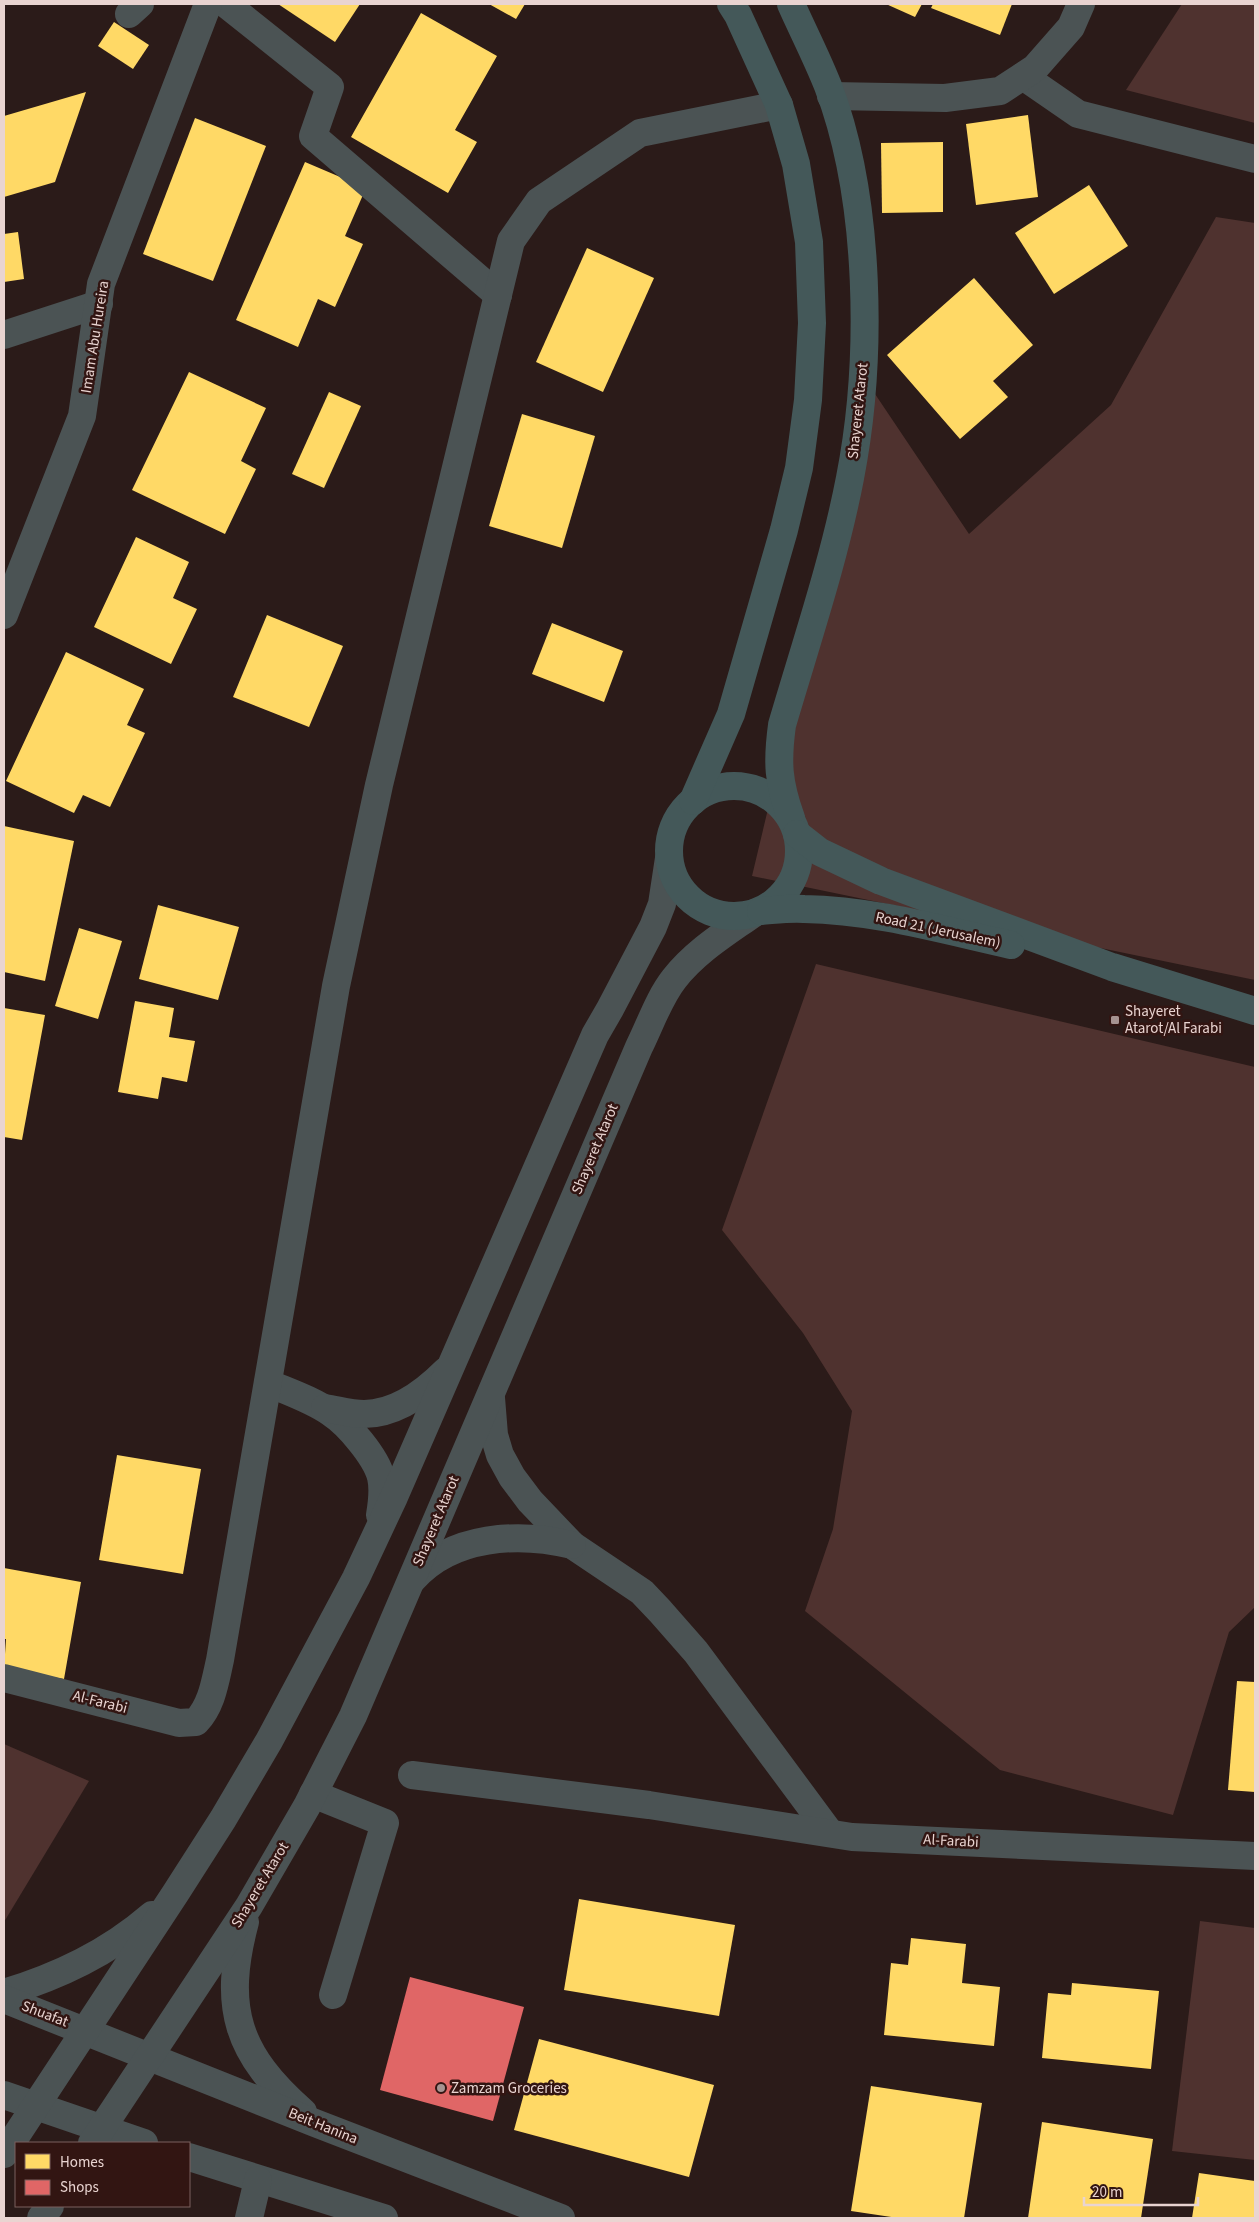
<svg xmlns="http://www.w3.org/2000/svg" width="1259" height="2222" viewBox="0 0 1259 2222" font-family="'Source Sans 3',sans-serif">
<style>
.green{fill:#4f322f}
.homes{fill:#ffd966}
.shops{fill:#e06666}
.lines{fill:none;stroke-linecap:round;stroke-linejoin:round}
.minor{stroke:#4b5354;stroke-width:28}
.major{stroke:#445859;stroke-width:28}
.poi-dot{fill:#a69391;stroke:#321512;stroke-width:2}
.labels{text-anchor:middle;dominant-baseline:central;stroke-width:5;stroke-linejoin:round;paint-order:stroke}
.street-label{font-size:15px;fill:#e9d4d1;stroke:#321512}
.poi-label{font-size:15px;fill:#e9d4d1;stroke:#321512;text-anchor:start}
</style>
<rect width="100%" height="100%" fill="#2b1b19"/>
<g class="green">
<path d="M 1182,4 L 1255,4 L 1255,123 L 1126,90 Z"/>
<path d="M 1216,217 L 1255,223 L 1255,980 L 752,876 L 869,385 L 969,534 L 1111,405 Z"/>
<path d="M 816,964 L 1255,1067 L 1255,1607 L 1229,1632 L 1173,1815 L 1000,1770 L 805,1611 L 833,1529 L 852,1411 L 803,1333 L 722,1230 Z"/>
<path d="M 4,1744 L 89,1781 L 4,1922 Z"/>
<path d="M 1200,1921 L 1255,1928 L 1255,2160 L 1172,2151 Z"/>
</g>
<g class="homes">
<path d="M 278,4 L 360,4 L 335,42 Z"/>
<path d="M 489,4 L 525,4 L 516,19 Z"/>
<path d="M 886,4 L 922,4 L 915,17 Z"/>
<path d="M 933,4 L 1012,4 L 1000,35 L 931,8 Z"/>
<path d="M 421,13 L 497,56 L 455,130 L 477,142 L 448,193 L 351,137 Z"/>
<path d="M 114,22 L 149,45 L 133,69 L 98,46 Z"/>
<path d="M 86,92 L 55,182 L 4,197 L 4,116 Z"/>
<path d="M 1028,115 L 1038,197 L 976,205 L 966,124 Z"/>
<path d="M 195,118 L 266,146 L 213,281 L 143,254 Z"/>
<path d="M 943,142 L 943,212 L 882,213 L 881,143 Z"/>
<path d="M 305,162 L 366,188 L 345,236 L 363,244 L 335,307 L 318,299 L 298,347 L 236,320 Z"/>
<path d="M 1089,185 L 1128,246 L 1054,294 L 1015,233 Z"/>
<path d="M 18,232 L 24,279 L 4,282 L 4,234 Z"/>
<path d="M 587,248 L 654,278 L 603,392 L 536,362 Z"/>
<path d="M 974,278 L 1033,345 L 993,381 L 1008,397 L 960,439 L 887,355 Z"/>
<path d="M 189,372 L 266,408 L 241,461 L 256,469 L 225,534 L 132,490 Z"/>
<path d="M 329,392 L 361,406 L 324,488 L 292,474 Z"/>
<path d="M 522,414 L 595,436 L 562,548 L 489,526 Z"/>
<path d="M 136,537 L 189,562 L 173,598 L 197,609 L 171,664 L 94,627 Z"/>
<path d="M 267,615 L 343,646 L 309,727 L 233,697 Z"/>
<path d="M 552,623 L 623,651 L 604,702 L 532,674 Z"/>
<path d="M 66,652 L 144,689 L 127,725 L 145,733 L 110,807 L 83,795 L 74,813 L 6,781 Z"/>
<path d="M 4,826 L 74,841 L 45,981 L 4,972 Z"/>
<path d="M 158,905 L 239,927 L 218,1000 L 139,979 Z"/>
<path d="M 79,928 L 122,941 L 98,1019 L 55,1006 Z"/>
<path d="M 135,1001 L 174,1008 L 169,1037 L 195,1041 L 187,1082 L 162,1077 L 158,1099 L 118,1092 Z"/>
<path d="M 4,1008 L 45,1015 L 22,1140 L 4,1137 Z"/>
<path d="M 117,1455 L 201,1469 L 183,1574 L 99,1560 Z"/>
<path d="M 4,1568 L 81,1582 L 64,1679 L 4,1669 L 6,1639 L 4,1639 Z"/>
<path d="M 1237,1681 L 1255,1682 L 1255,1792 L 1228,1790 Z"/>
<path d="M 579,1899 L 735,1925 L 719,2016 L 564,1990 Z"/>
<path d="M 911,1938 L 966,1944 L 962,1983 L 1000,1987 L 994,2046 L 884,2035 L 891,1963 L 908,1965 Z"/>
<path d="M 1072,1983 L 1159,1991 L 1151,2069 L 1042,2058 L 1048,1993 L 1071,1995 Z"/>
<path d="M 539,2039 L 714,2085 L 689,2177 L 514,2130 Z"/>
<path d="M 871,2086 L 982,2103 L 964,2218 L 898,2218 L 851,2211 Z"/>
<path d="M 1042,2122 L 1153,2139 L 1141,2218 L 1028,2218 Z"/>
<path d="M 1199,2173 L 1255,2181 L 1255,2218 L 1192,2218 Z"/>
</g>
<path class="shops" d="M 410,1977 L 524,2007 L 493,2121 L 380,2090 Z"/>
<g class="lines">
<g class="minor">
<path d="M 226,4 L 330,87 L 313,136 L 498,295"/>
<path d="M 129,14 L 140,4"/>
<path d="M 1023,76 L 1078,114 L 1255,159"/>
<path d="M 831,96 L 945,98 L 1000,91 L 1035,68 L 1071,27 L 1081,4"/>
<path d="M 4,335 L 99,304"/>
<path d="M 4,615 L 82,416 L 101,284 L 208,4"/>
<path d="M 268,1383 C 289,1392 313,1400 331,1413 C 348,1424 376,1457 381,1477 C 384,1490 382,1503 380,1515"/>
<path d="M 491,1398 L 494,1435 L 500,1455 L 512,1477 L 530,1501 L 572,1545 L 642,1592 L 660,1611 L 696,1652 L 830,1833"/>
<path d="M 325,1408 C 338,1410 351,1414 364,1414 C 396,1414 425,1392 446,1371"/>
<path d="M 413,1579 C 452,1535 519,1532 572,1545"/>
<path d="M 4,1678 L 179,1723 L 196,1722 C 212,1705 215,1682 220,1660 L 336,986 L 379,785 L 511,241 L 539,201 L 640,133 L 779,105"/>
<path d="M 412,1775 L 649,1805 L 852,1837 L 1255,1856"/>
<path d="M 313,1794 L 385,1823 L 333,1995"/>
<path d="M 245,1922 C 222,2008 237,2054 303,2112"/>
<path d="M 4,1993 C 59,1976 108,1953 152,1915"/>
<path d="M 4,1999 L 315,2123 L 561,2218"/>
<path d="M 4,2095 L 144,2143"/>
<path d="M 92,2143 L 249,1906 L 307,1806 L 353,1716 L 639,1047 C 650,1025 659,998 674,979 C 696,951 726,933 754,913"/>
<path d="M 4,2154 L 175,1894 L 223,1819 L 269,1741 L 356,1578 L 394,1497 L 595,1035 L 610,1009 L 653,927 L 662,904 L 669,858"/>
<path d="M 189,2157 L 384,2218"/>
<path d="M 41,2218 L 50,2206"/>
<path d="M 249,2218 L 258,2180"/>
</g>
<g class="major">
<circle cx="734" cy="851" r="65"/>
<path d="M 693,801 L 731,714 L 784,530 L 799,468 L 808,400 L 812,323 L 809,242 L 796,164 L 779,105 L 738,15 L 731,4"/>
<path d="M 791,818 C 778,782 777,762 782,725 C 806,643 834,561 850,478 C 873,360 871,199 828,86 C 817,58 803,31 791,4"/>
<path d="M 797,834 L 820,852 L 881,881 L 1112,967 L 1255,1011"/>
<path d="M 761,911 C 775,910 790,908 804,909 C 874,910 943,930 1011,945"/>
</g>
</g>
<g class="poi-dot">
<rect x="1110" y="1015" width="10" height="10" rx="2.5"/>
<circle cx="441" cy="2088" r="5"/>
</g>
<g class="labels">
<g class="street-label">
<text transform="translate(95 337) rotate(-81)">Imam Abu Hureira</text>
<text transform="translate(858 411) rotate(-84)">Shayeret Atarot</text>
<text transform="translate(938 930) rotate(12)">Road 21 (Jerusalem)</text>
<text transform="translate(595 1149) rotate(-67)">Shayeret Atarot</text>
<text transform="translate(436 1521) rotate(-67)">Shayeret Atarot</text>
<text transform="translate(100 1702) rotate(14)">Al-Farabi</text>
<text transform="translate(951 1841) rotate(3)">Al-Farabi</text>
<text transform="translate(260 1885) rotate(-59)">Shayeret Atarot</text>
<text transform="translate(45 2014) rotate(21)">Shuafat</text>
<text transform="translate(323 2126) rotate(22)">Beit Hanina</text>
</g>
<g class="poi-label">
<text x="1125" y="1011">Shayeret<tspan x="1125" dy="17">Atarot/Al Farabi</tspan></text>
<text x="451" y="2088">Zamzam Groceries</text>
</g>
</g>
<rect width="1259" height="2222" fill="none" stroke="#e9d4d1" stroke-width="10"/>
<rect x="15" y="2142" width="175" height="65" fill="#321512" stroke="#7b615e"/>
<rect x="25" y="2154" width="25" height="15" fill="#ffd966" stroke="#7b615e"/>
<text x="60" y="2167" font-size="15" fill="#e9d4d1">Homes</text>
<rect x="25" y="2180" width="25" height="15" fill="#e06666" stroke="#7b615e"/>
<text x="60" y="2192" font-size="15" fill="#e9d4d1">Shops</text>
<path d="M1084 2197v8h114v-8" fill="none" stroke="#e9d4d1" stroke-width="2.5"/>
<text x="1092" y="2197" font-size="15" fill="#e9d4d1" stroke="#321512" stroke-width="4" paint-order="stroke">20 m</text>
</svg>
